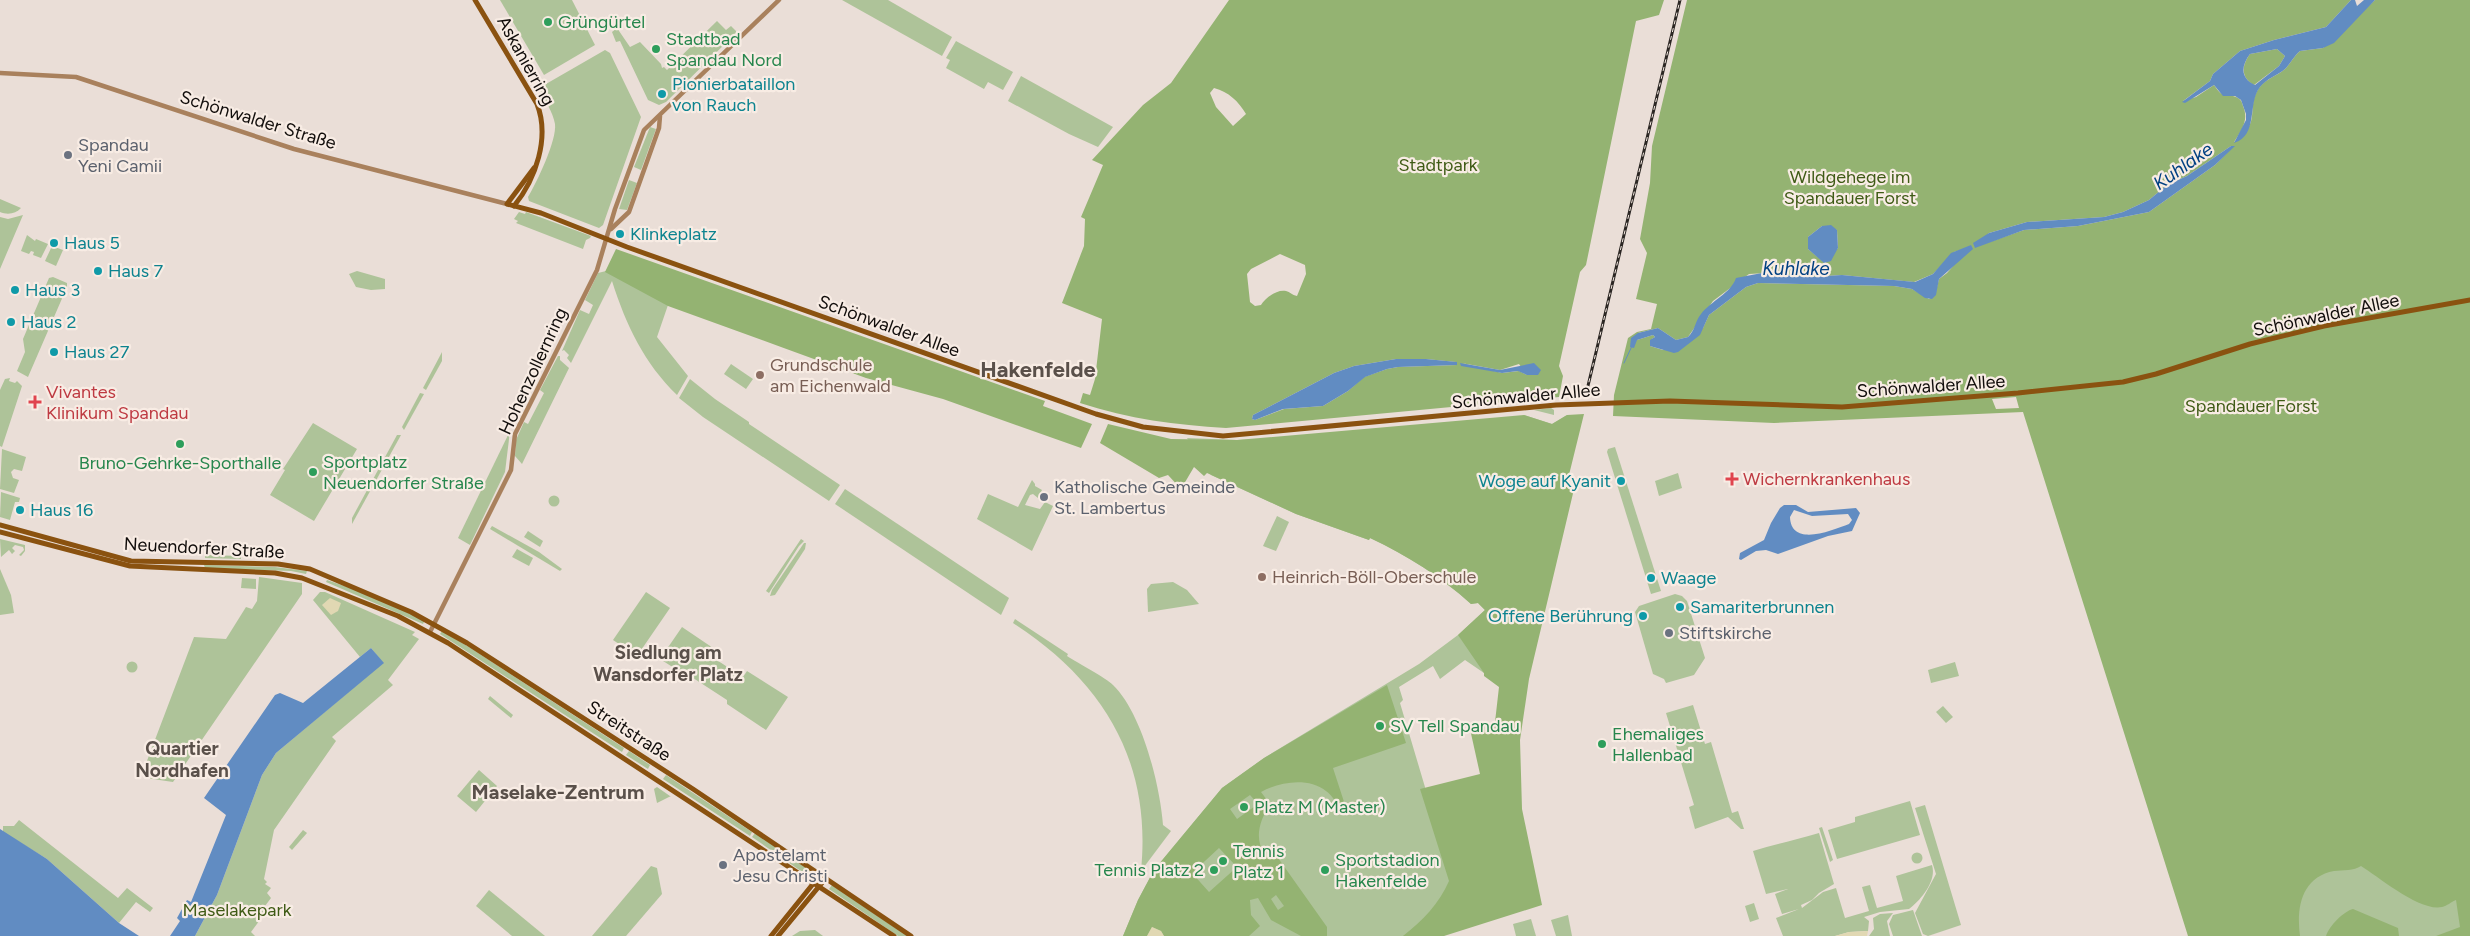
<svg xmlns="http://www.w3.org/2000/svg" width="2470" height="936" viewBox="0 0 2470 936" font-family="Figtree,sans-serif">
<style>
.green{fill:#aec399}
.forest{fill:#94b372;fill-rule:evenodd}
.sand{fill:#e1d8b3}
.water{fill:#618cc2;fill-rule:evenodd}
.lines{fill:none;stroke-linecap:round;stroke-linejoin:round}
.stream{stroke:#618cc2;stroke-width:1}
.tertiary{stroke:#a9815d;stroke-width:4.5}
.secondary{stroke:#8a5210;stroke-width:5}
.rail-casing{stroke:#2b2623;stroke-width:3}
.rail{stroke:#f8ece4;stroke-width:1;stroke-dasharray:4;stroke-linecap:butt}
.leisure-dot{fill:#2e9e5b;stroke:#f8ece4;stroke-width:2}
.culture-dot{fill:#0f9aa8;stroke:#f8ece4;stroke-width:2}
.worship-dot{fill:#6b7280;stroke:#f8ece4;stroke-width:2}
.education-dot{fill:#8d6e63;stroke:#f8ece4;stroke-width:2}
.health-dot{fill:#e0444e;stroke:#f8ece4;stroke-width:2}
.labels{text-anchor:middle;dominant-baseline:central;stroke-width:4.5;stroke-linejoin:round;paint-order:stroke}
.leisure-label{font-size:18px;fill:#27864d;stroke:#f8ece4;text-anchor:start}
.street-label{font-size:18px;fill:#110d0b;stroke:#f8ece4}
.culture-label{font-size:18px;fill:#0d838f;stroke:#f8ece4;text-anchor:start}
.worship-label{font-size:18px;fill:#5b616d;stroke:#f8ece4;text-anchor:start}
.park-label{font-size:18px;fill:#3f5b16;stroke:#f8ece4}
.education-label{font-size:18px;fill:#785e54;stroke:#f8ece4;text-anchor:start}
.health-label{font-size:18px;fill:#be3a42;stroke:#f8ece4;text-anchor:start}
.water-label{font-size:19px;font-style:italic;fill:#004082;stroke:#f8ece4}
.neighbourhood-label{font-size:19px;font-weight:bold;fill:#5a504a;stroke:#f8ece4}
.quarter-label{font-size:20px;font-weight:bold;fill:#5a504a;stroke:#f8ece4}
.district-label{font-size:22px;font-weight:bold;fill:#5a504a;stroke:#f8ece4}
</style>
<rect width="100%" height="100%" fill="#eaded7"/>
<g class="green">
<path d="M 500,0 L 572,0 L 595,45 L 544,75 Z"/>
<path d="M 842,0 L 888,0 L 952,37 L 942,56 Z"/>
<path d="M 717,21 L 726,30 L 731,26 L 737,32 L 666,102 L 659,105 L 648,100 L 620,41 L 616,42 L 612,32 L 617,28 L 630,47 L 640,42 L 661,64 L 662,68 L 664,67 L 667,70 Z"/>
<path d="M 956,41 L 1013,72 L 1003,90 L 988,82 L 984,89 L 946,68 L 950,60 L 946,58 Z"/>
<path d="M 605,50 L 610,53 L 641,117 L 603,225 L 599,228 L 529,201 L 528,197 C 537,182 557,140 555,124 C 553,112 544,99 539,88 Z"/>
<path d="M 1021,76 L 1113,127 L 1098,147 L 1069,134 L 1008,101 Z"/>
<path d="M 650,127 L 656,129 L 641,170 L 634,167 Z"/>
<path d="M 629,180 L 637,183 L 627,210 L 619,209 Z"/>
<path d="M 0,199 L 21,208 C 16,214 7,215 0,212 Z"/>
<path d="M 519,212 L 525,214 L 526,212 L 591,236 L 590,238 L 586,240 L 583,249 L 516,223 L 518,221 L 514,219 Z"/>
<path d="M 23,215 L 0,269 L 0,217 L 8,219 Z"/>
<path d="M 27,235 L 35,241 L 36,239 L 48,244 L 41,258 L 33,255 L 34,252 L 31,251 L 29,254 L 21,251 Z"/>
<path d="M 52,246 L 63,250 L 56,266 L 45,261 Z"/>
<path d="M 357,271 L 385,279 L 385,289 L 371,290 L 356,287 L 349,274 Z"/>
<path d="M 606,271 L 668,305 L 657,337 L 688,376 L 677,395 C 644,363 626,325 612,281 L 571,363 L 567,358 L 569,355 L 564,350 L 562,351 L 580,310 L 589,314 L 593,305 L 585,300 L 598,273 Z"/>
<path d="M 53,277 L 67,283 L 67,287 L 28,377 L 17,371 L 25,352 L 23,339 L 49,278 Z"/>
<path d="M 442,352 L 442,361 L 426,390 L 423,388 Z"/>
<path d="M 558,356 L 560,356 L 560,360 L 569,368 L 522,464 L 515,456 L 516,440 L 524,422 L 528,424 L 544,393 L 540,390 Z"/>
<path d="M 731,364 L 753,379 L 746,389 L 724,374 Z"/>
<path d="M 10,378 L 9,381 L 15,383 L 17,381 L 22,386 L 2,447 L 0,446 L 0,390 L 5,379 Z"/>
<path d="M 690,379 L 715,399 L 749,422 L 749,424 L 840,485 L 829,501 L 703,417 L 679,398 Z"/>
<path d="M 420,393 L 424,394 L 404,430 L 402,427 Z"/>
<path d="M 1551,408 L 1554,410 L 1554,415 L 1534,410 Z"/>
<path d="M 1524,415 L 1552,424 L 1567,415 L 1484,676 L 1484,673 L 1465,660 L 1440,679 L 1433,666 L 1399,687 L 1403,700 L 1400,703 L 1455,888 L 1444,936 L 1123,936 L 1138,900 L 1154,870 L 1222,788 L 1264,758 L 1419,664 L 1458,635 L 1485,610 L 1478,603 L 1471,604 C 1440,576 1408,556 1370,538 L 1369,540 L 1296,514 L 1211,475 L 1187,438 L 1237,440 L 1520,427 Z"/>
<path d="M 313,423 L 357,449 L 314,521 L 270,495 L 285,470 L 283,469 Z"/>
<path d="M 510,431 L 505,472 L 470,545 L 458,538 Z"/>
<path d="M 397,435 L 401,435 L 352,524 L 352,518 Z"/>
<path d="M 1615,447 L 1661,591 L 1651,594 L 1607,452 L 1608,449 Z"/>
<path d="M 2,449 L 26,457 L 22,471 L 14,469 L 11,472 L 13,478 L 19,480 L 14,493 L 0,489 Z"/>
<path d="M 1678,473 L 1682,488 L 1659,496 L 1655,481 Z"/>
<path d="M 1032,480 L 1035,484 L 1035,486 L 1042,490 L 1038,498 L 1033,494 L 1030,495 L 1025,505 L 1040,509 L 1045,502 L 1053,506 L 1032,551 L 977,519 L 988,494 L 1018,507 Z"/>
<path d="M 845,489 L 1009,598 L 1001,615 L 835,504 Z"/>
<path d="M 1,492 L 20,498 L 19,502 L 15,502 L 10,520 L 0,517 Z"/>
<circle cx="554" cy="501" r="5.5"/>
<path d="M 1277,516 L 1289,522 L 1276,551 L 1263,546 Z"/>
<path d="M 492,526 L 539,552 L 562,569 L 560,571 L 490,529 Z"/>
<path d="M 528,531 L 543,541 L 540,547 L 524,537 Z"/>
<path d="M 0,539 L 25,545 L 25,551 L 21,556 L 19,555 L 24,550 L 23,547 L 15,545 L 12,548 L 15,551 L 12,554 L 9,550 L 1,557 Z"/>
<path d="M 801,539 L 804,541 L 799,546 L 769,593 L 766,591 Z"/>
<path d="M 804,543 L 806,543 L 805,549 L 775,595 L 770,596 L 772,590 Z"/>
<path d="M 517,549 L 533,558 L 529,566 L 512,557 Z"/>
<path d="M 205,555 L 241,556 L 241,559 L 205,558 Z"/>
<path d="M 204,565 L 275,567 L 307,571 L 306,574 L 291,571 L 205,568 Z"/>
<path d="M 0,569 L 11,595 L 14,613 L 0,615 Z"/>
<path d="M 259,577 L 302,583 L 302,594 L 173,782 L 146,778 L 142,774 L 194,637 L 226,639 L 246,607 L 252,609 L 257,601 Z"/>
<path d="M 242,578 L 256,579 L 256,589 L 241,588 Z"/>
<path d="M 327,580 L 359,591 L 425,620 L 423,624 L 326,582 Z"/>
<path d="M 1173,582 L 1187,590 L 1199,604 L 1148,612 L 1147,589 L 1151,584 Z"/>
<path d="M 320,592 L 325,592 L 415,632 L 412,635 L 419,639 L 388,680 L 393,685 L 332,737 L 336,741 L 274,830 L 264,879 L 267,882 L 265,884 L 271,888 L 267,893 L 271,898 L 262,910 L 265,913 L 251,932 L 255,936 L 195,936 L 217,895 L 262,775 L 276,753 L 383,663 L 371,648 L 360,657 L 313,600 Z"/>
<path d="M 646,592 L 670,608 L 637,656 L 613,640 Z"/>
<path d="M 1675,594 L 1682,596 L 1687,601 L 1705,658 L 1694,675 L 1666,683 L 1664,679 L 1653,674 L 1635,612 L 1639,606 Z"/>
<path d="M 1015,619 L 1068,654 L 1067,656 C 1078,663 1106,678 1113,685 C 1142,713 1160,785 1163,825 L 1171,831 L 1141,871 C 1152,761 1103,681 1013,623 Z"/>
<path d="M 682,627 L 716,650 L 712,657 L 743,677 L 747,671 L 788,697 L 766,730 L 727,704 L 727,700 L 687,674 L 685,675 L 660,659 Z"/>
<path d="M 442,631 L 469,647 L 624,748 L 622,752 L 440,634 Z"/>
<circle cx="132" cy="667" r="5.5"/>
<path d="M 1955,662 L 1959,676 L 1931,683 L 1928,670 Z"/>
<path d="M 490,696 L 513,715 L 511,718 L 488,699 Z"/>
<path d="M 1693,705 L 1705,744 L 1711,742 L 1732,813 L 1738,811 L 1744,829 L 1741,829 L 1728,817 L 1695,829 L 1689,807 L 1694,805 L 1666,713 Z"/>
<path d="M 1943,706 L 1953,717 L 1946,723 L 1936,712 Z"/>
<path d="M 629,751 L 650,765 L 648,769 L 626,755 Z"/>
<path d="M 479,770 L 497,786 L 476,812 L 457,796 Z"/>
<path d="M 666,775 L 752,832 L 750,836 L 663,779 Z"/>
<path d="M 657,787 L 670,796 L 671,796 L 657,803 L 654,789 Z"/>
<path d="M 1910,801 L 1920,835 L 1837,859 L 1828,830 L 1855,822 L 1855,817 Z"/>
<path d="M 1925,805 L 1961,925 L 1928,936 L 1923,934 L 1915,913 L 1936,874 L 1915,808 Z"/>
<path d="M 19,820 L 118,898 L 127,888 L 153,908 L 150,912 L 136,902 L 119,923 L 47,859 L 3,832 L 3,826 L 14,826 Z"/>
<path d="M 1822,827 L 1833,860 L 1830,862 L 1819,828 Z"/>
<path d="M 303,830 L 307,833 L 292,850 L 289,847 Z"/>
<path d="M 755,833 L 811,871 L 808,876 L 752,837 Z"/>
<path d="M 1819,833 L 1834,884 L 1819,893 L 1812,900 L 1801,905 L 1802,908 L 1823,892 L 1836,888 L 1845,918 L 1869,911 L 1862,887 L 1870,885 L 1877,908 L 1903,901 L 1896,876 L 1932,865 C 1937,881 1921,900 1909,909 L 1880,912 L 1864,917 L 1869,921 L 1868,931 L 1849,932 L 1835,936 L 1783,936 L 1776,918 L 1799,909 L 1782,914 L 1775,894 L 1788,889 L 1766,894 L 1753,851 C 1775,844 1796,840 1819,833 Z"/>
<path d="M 2447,851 L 2470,936 L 2191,936 L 2212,884 Z"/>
<circle cx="1917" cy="858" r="5.5"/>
<path d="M 651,866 L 657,868 L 662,894 L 626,936 L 592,936 Z"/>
<path d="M 832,885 L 907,936 L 898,936 L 829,889 Z"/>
<path d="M 489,890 L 545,936 L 512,936 L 476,906 Z"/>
<path d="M 1754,903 L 1759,919 L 1750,922 L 1745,906 Z"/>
<path d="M 1913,910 L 1922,936 L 1893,936 L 1889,924 L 1893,915 Z"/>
<path d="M 1893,913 L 1887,921 L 1890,936 L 1869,936 L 1874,929 L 1873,918 L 1880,914 Z"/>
<path d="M 1568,915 L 1572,936 L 1556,936 L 1551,920 Z"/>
<path d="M 1531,919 L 1536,936 L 1516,936 L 1513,924 Z"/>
<path d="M 815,930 L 823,936 L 792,936 L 800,931 Z"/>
</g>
<g class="forest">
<path d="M 1229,0 L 1664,0 L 1659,15 L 1636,21 L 1586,265 L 1580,272 L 1559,366 L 1563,376 L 1559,397 L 1226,428 C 1176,425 1129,419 1080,403 L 1083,393 L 1090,395 L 1095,379 L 1102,319 L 1062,303 L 1084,246 L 1085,219 L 1081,217 L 1103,165 L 1092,160 L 1143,105 L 1171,83 ZM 1214,88 C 1229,92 1238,101 1246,114 L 1233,126 L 1216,107 L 1210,93 ZM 1280,254 L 1305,265 L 1306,274 L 1297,296 C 1292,295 1290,292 1286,291 C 1277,289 1265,298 1261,305 L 1255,306 L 1250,302 L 1247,274 L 1251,269 ZM 1396,359 L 1426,359 L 1456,362 L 1457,365 L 1398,367 L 1387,369 L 1364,377 L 1348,391 L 1323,406 L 1284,409 L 1255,420 L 1252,419 L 1253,415 L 1334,373 L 1354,366 ZM 1461,363 L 1500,370 L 1519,364 L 1527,375 L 1519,371 L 1502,373 Z"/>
<path d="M 1687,0 L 2351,0 L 2326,27 L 2274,40 L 2240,51 L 2213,74 L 2210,81 L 2183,101 L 2196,97 L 2214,85 C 2225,101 2223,92 2236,97 C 2241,99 2242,102 2243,106 C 2249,120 2242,130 2234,142 C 2263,122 2245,109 2259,88 C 2265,79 2277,76 2285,69 C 2291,63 2294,56 2300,51 L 2323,48 L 2375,0 L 2470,0 L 2470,936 L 2436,936 L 2460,927 L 2456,900 C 2451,902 2447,906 2442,907 C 2420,912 2379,877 2361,866 C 2354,871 2343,870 2334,871 C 2302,877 2296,907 2300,936 L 2188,936 L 2023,412 L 1774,423 L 1613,416 L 1614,395 L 1628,338 L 1637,332 L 1651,329 L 1657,304 L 1636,299 L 1647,253 L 1640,239 L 1650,183 L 1652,146 ZM 2231,146 L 2234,146 L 2215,165 L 2149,212 L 2078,226 L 2024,230 L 1975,247 L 1989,233 L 2027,222 L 2104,217 L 2123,212 L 2149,200 L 2167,185 L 2187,176 ZM 1822,226 L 1837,230 L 1838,248 L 1825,263 L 1808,249 L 1808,237 ZM 1970,247 L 1947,273 L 1939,279 L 1935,295 L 1929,299 L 1912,289 L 1894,286 L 1758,283 L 1746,287 L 1709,315 L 1703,328 L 1679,350 L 1663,350 L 1650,346 L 1652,339 L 1655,337 L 1653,335 L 1637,340 L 1638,333 L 1658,328 L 1676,340 L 1688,337 L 1713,301 L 1749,274 L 1766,273 L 1810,277 L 1842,275 L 1914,282 L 1933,274 L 1954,252 ZM 2016,397 L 2019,408 L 1996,409 L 1992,399 Z"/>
<path d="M 2277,49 L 2285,56 L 2279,66 L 2254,85 C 2241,78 2241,66 2250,54 Z"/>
<path d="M 616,249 L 1045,401 L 1043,406 L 1092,424 L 1081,448 L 943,399 L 866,378 L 781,347 L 668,306 L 605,272 Z"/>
<path d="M 1584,414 L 1567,483 L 1575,485 L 1529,679 L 1520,740 L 1522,809 L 1542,905 L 1444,936 L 1403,936 C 1423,920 1439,904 1449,881 L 1420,789 L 1480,774 L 1470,729 L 1495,722 L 1499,687 L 1484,676 L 1484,673 L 1458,635 L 1485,610 L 1478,603 L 1471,604 C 1440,576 1408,556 1370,538 L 1369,540 L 1296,514 L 1207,473 L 1204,476 L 1194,467 L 1181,489 L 1168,475 L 1159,478 L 1100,443 L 1108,424 L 1171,439 L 1237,440 L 1524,415 L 1552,424 L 1567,415 Z"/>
<path d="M 1387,685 L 1406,743 L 1333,768 L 1347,811 L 1343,813 C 1338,806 1333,796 1326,791 C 1308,777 1279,782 1261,792 L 1270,804 C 1260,820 1254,837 1264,853 L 1271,848 L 1327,927 L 1327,936 L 1301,936 L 1271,920 L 1258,898 L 1250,900 L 1251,915 L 1260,926 L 1249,936 L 1164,936 L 1161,931 L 1152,927 L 1147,936 L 1123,936 L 1138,900 L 1154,870 L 1222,788 L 1264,758 ZM 1250,795 L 1258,804 L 1237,819 L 1230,809 ZM 1219,848 L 1237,867 L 1209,892 L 1192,873 ZM 1276,895 L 1284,906 L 1278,910 L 1271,899 Z"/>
<path d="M 2353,909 L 2398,928 L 2399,936 L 2326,936 C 2329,926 2344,911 2353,909 Z"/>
</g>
<g class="sand">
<path d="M 330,598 L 341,603 L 338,611 L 331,615 L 322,605 Z"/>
<path d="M 1152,927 L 1161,931 L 1164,936 L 1147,936 Z"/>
<path d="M 1868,931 L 1867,936 L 1835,936 L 1849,932 Z"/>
</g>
<g class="water">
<path d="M 2351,0 L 2355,0 L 2357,6 L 2364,0 L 2375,0 L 2334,43 L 2323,48 L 2300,51 C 2294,56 2291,63 2285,69 C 2278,75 2266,79 2260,87 C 2247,103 2259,135 2234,143 L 2246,120 L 2246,114 L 2241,100 L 2235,96 L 2223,96 L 2214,85 L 2185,103 L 2182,102 L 2210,81 L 2213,74 L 2240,51 L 2274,40 L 2326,27 ZM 2277,49 L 2285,56 L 2279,66 L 2255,85 C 2240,78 2241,66 2250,54 Z"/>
<path d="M 2231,146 L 2235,146 L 2215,165 L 2149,212 L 2078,226 L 2024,230 L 1975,248 L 1973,243 L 1989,233 L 2027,222 L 2104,217 L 2123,212 L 2149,200 L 2167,185 L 2187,176 Z"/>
<path d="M 1831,225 L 1837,230 L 1838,248 L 1831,261 L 1824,263 L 1808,249 L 1808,237 L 1822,226 Z"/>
<path d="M 1971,245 L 1973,249 L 1939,279 L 1936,295 L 1932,299 L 1925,298 L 1912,289 L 1894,286 L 1758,283 L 1746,287 L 1709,315 L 1700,335 L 1678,352 L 1674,353 L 1650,346 L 1650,340 L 1655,337 L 1653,335 L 1637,340 L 1634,348 L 1630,347 L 1631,338 L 1638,333 L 1658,328 L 1676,340 L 1688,337 C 1695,331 1695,321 1701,314 C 1711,301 1731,293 1736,278 L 1762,273 L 1810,277 L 1842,275 L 1915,282 L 1933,274 L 1951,253 Z"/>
<path d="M 1396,359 L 1426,359 L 1457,362 L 1457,365 L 1398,367 L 1387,369 L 1365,377 L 1348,391 L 1323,406 L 1283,409 L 1255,420 L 1252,419 L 1253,415 L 1334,373 L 1354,366 Z"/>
<path d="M 1460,363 L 1500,370 L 1534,363 L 1541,370 L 1538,375 L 1527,375 L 1518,371 L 1502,373 L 1461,366 Z"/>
<path d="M 1784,505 L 1796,505 L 1808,512 L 1856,508 L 1860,513 L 1852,531 L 1828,536 L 1778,554 L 1766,550 L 1756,551 L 1741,560 L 1739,559 L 1740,553 L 1764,540 L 1771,523 L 1780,508 ZM 1794,510 L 1812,516 L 1848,514 L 1852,520 L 1849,524 C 1833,530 1791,548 1790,517 Z"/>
<path d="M 371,648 L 384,663 L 276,753 L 262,775 L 217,895 L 195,936 L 170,936 L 180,921 L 177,918 L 187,900 L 191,902 L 226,815 L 204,798 L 275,695 L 280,693 L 303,703 Z"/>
<path d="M 0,829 L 47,859 L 119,923 L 139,936 L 0,936 Z"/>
</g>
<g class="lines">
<path class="stream" d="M 1624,363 L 1632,346"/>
<g class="tertiary">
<path d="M 0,73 L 76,77 L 294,149 L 507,204"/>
<path d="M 611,229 L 629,212 L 659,128 L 660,116"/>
<path d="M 430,632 L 511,470 L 515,434 L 597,270 L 615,209 L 644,130 L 779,0"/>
</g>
<g class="secondary">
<path d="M 475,0 L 537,104 C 550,137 536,179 514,206"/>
<path d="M 534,168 L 507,204 L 541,213 L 627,247 L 1096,414 L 1143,427 L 1223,436 L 1556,405 L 1670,401 L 1842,407 L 2018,393 L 2123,382 L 2156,374 L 2250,344 L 2324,326 L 2470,300"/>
<path d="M 0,525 L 131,561 L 278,564 L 310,569 L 411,612 L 467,643 L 693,789 L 911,936"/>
<path d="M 0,532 L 130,566 L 275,573 L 302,578 L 398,616 L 448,643 L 894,936"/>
<path d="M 771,936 L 821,874"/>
<path d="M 778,936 L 826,878"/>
</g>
<defs>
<path id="rail" d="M 1587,390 L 1680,0"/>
</defs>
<use href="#rail" class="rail-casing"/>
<use href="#rail" class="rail"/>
</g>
<g class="leisure-dot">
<circle cx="548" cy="22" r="5"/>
<circle cx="656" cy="49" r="5"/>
<circle cx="180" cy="444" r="5"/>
<circle cx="313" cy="472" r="5"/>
<circle cx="1380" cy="726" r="5"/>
<circle cx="1602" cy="744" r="5"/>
<circle cx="1244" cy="807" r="5"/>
<circle cx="1223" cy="861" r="5"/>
<circle cx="1214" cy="870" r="5"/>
<circle cx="1325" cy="870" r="5"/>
</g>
<g class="culture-dot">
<circle cx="662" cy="94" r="5"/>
<circle cx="620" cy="234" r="5"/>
<circle cx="54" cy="243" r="5"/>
<circle cx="98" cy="271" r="5"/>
<circle cx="15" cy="290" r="5"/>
<circle cx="11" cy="322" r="5"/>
<circle cx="54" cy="352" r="5"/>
<circle cx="1621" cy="481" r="5"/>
<circle cx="20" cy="510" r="5"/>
<circle cx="1651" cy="578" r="5"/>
<circle cx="1680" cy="607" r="5"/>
<circle cx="1643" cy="616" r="5"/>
</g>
<g class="worship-dot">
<circle cx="68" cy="155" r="5"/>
<circle cx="1044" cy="497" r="5"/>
<circle cx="1669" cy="633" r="5"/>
<circle cx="723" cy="865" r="5"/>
</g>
<g class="education-dot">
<circle cx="760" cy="375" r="5"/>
<circle cx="1262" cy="577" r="5"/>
</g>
<g class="health-dot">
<path d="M32.5 394.5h5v5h5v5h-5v5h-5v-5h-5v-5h5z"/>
<path d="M1729.5 471.5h5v5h5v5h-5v5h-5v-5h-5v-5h5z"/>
</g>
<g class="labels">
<g class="leisure-label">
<text x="558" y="22">Grüngürtel</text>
<text x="666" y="39">Stadtbad<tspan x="666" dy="21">Spandau Nord</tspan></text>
<text x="323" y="462">Sportplatz<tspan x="323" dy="21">Neuendorfer Straße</tspan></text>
<text x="180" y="463" text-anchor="middle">Bruno-Gehrke-Sporthalle</text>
<text x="1390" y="726">SV Tell Spandau</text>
<text x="1612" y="734">Ehemaliges<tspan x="1612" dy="21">Hallenbad</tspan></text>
<text x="1254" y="807">Platz M (Master)</text>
<text x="1233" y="851">Tennis<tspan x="1233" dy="21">Platz 1</tspan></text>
<text x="1335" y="860">Sportstadion<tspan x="1335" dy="21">Hakenfelde</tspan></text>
<text x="1204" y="870" text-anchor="end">Tennis Platz 2</text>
</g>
<g class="street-label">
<text transform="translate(526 61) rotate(61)">Askanierring</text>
<text transform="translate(258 120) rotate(17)">Schönwalder Straße</text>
<text transform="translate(2326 315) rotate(-12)">Schönwalder Allee</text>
<text transform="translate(889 326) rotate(20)">Schönwalder Allee</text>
<text transform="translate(533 371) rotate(-65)">Hohenzollernring</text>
<text transform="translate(1931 386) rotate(-4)">Schönwalder Allee</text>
<text transform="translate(1526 396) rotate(-5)">Schönwalder Allee</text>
<text transform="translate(204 548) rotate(3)">Neuendorfer Straße</text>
<text transform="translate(629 731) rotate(33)">Streitstraße</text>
</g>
<g class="culture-label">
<text x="672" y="84">Pionierbataillon<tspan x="672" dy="21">von Rauch</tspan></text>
<text x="630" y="234">Klinkeplatz</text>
<text x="64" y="243">Haus 5</text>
<text x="108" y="271">Haus 7</text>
<text x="25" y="290">Haus 3</text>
<text x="21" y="322">Haus 2</text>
<text x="64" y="352">Haus 27</text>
<text x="1611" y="481" text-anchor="end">Woge auf Kyanit</text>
<text x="30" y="510">Haus 16</text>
<text x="1661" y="578">Waage</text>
<text x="1690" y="607">Samariterbrunnen</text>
<text x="1633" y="616" text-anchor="end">Offene Berührung</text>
</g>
<g class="worship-label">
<text x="78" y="145">Spandau<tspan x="78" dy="21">Yeni Camii</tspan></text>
<text x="1054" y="487">Katholische Gemeinde<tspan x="1054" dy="21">St. Lambertus</tspan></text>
<text x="1679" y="633">Stiftskirche</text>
<text x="733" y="855">Apostelamt<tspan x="733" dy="21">Jesu Christi</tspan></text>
</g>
<g class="park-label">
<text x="1438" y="165">Stadtpark</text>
<text x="1850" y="177">Wildgehege im<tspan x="1850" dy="21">Spandauer Forst</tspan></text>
<text x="2251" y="406">Spandauer Forst</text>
<text x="237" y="910">Maselakepark</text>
</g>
<g class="education-label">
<text x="770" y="365">Grundschule<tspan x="770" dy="21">am Eichenwald</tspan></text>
<text x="1272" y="577">Heinrich-Böll-Oberschule</text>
</g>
<g class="health-label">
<text x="46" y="392">Vivantes<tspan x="46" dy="21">Klinikum Spandau</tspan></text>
<text x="1743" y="479">Wichernkrankenhaus</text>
</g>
<g class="water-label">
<text transform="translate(2183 166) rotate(-35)">Kuhlake</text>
<text x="1796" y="268">Kuhlake</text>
</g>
<g class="neighbourhood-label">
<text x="668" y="652">Siedlung am<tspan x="668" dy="22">Wansdorfer Platz</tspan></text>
<text x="182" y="748">Quartier<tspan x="182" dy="22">Nordhafen</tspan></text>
</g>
<g class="quarter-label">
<text x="558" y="792">Maselake-Zentrum</text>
</g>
<g class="district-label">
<text x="1038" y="369">Hakenfelde</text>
</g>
</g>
</svg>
